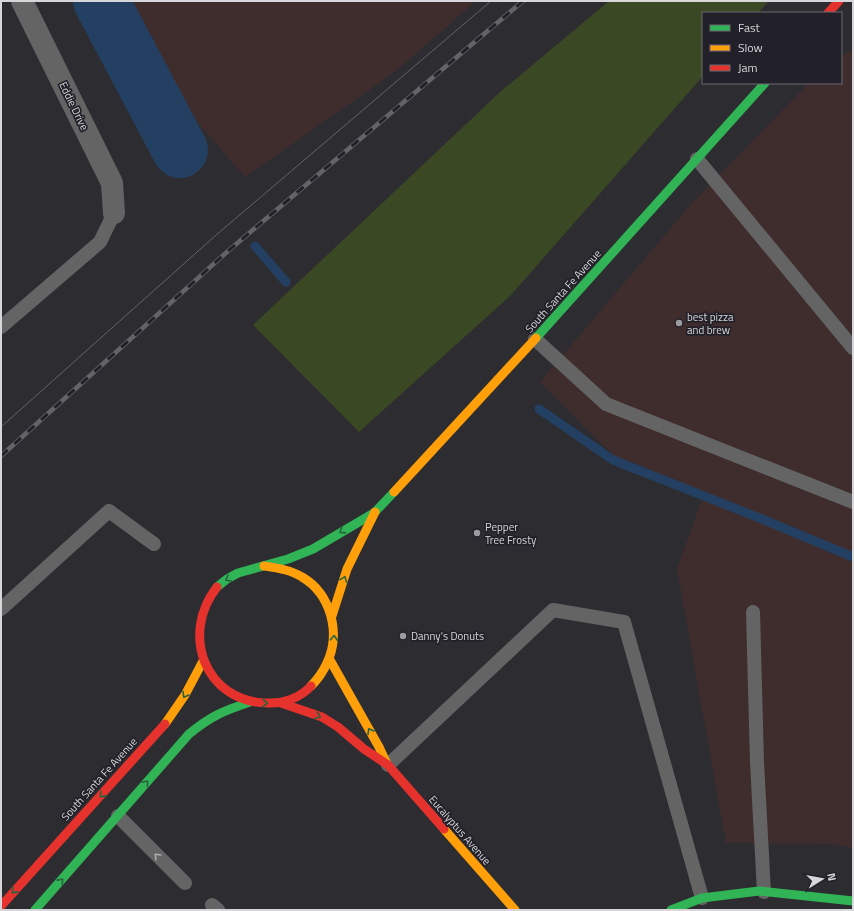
<svg xmlns="http://www.w3.org/2000/svg" width="854" height="911" viewBox="0 0 854 911" font-family="'Titillium Web',sans-serif">
<style>
.commercial{fill:#3f2d2d}
.green{fill:#3a4824}
.lines{fill:none;stroke-linecap:round;stroke-linejoin:round}
.stream{stroke:#234062;stroke-width:9}
.river{stroke:#234062;stroke-width:56}
.lane{stroke:#646464;stroke-width:14}
.street{stroke:#646464;stroke-width:22}
.fast{stroke:#30b455;stroke-width:9}
.slow{stroke:#ff9f0a;stroke-width:9}
.jam{stroke:#e5322d;stroke-width:9}
.tram{stroke:#646365;stroke-width:1}
.rail-casing{stroke:#646365;stroke-width:4.5}
.rail{stroke:#222129;stroke-width:3;stroke-dasharray:9;stroke-linecap:butt}
.oneway{stroke:#28633d}
.oneway2{stroke:#aeaeb1}
.poi-dot{fill:#9b9ba0;stroke:#222129;stroke-width:1.5}
.labels{text-anchor:middle;dominant-baseline:central;stroke-width:3.5;stroke-linejoin:round;paint-order:stroke}
.street-label{font-size:11px;fill:#d6d6db;stroke:#222129}
.poi-label{font-size:11px;fill:#d6d6db;stroke:#222129;text-anchor:start}
</style>
<rect width="100%" height="100%" fill="#2d2d31"/>
<g class="commercial">
<path d="M 92,1 L 476,1 L 396,71 L 245,177 Z"/>
<path d="M 851,51 L 853,51 L 853,848 L 834,844 L 726,843 L 677,569 L 704,494 L 614,456 L 540,382 L 692,203 L 809,83 L 841,83 L 841,56 Z"/>
</g>
<path class="green" d="M 609,1 L 769,1 L 758,13 L 703,13 L 703,76 L 511,295 L 359,432 L 253,325 L 499,93 Z"/>
<g class="lines">
<g class="stream">
<path d="M 255,246 L 286,282"/>
<path d="M 539,409 L 613,460 L 762,519 L 853,557"/>
</g>
<path class="river" d="M 101,1 L 180,150"/>
<g class="lane">
<path d="M 697,159 L 853,348"/>
<path d="M 1,327 L 100,242 L 114,213"/>
<path d="M 535,339 L 606,404 L 853,502"/>
<path d="M 1,609 L 109,511 L 154,544"/>
<path d="M 753,612 L 757,762 L 764,892"/>
<path d="M 388,765 L 553,610 L 624,622 L 702,898"/>
<path d="M 118,816 L 185,883"/>
<path d="M 212,905 L 218,910"/>
</g>
<path class="street" d="M 22,1 L 112,183 L 114,213"/>
<g class="fast">
<path d="M 536,338 L 765,83"/>
<path d="M 217,587 L 227,579 L 238,573 L 288,559 L 313,549 L 374,513 L 394,492"/>
<path d="M 35,910 L 189,734 C 211,716 223,711 250,702"/>
<path d="M 671,910 L 702,898 L 759,891 L 853,901"/>
</g>
<g class="slow">
<path d="M 394,492 L 536,338"/>
<path d="M 264,566 C 277,568 291,570 302,577 C 331,594 341,633 327,663 C 323,672 318,679 311,686"/>
<path d="M 332,616 L 347,569 L 375,512"/>
<path d="M 330,660 L 379,747 L 386,762"/>
<path d="M 165,724 L 185,695 L 203,661"/>
<path d="M 444,829 L 515,910"/>
</g>
<g class="jam">
<path d="M 828,13 L 839,1"/>
<path d="M 217,587 C 180,634 205,702 267,703 C 283,704 300,698 311,686"/>
<path d="M 281,703 L 322,717 L 338,727 L 364,749 L 388,765 L 444,829"/>
<path d="M 1,906 L 165,724"/>
</g>
<path class="tram" d="M 1,427 L 215,236 L 491,1"/>
<defs>
<path id="rail" d="M 1,456 L 228,251 L 523,1"/>
</defs>
<use href="#rail" class="rail-casing"/>
<use href="#rail" class="rail"/>
</g>
<defs><path id="oneway-chevron" d="M-2-3.5L2.5 0L-2 3.5" fill="none" stroke-width="1.6" stroke-linecap="round" stroke-linejoin="round"/></defs>
<g class="oneway">
<use href="#oneway-chevron" transform="translate(342 531) rotate(147)"/>
<use href="#oneway-chevron" transform="translate(228 579) rotate(149)"/>
<use href="#oneway-chevron" transform="translate(344 579) rotate(-69)"/>
<use href="#oneway-chevron" transform="translate(334 638) rotate(-87)"/>
<use href="#oneway-chevron" transform="translate(185 695) rotate(121)"/>
<use href="#oneway-chevron" transform="translate(265 703) rotate(1)"/>
<use href="#oneway-chevron" transform="translate(318 716) rotate(21)"/>
<use href="#oneway-chevron" transform="translate(370 731) rotate(-120)"/>
<use href="#oneway-chevron" transform="translate(146 783) rotate(-50)"/>
<use href="#oneway-chevron" transform="translate(102 795) rotate(132)"/>
<use href="#oneway-chevron" transform="translate(61 881) rotate(-48)"/>
<use href="#oneway-chevron" transform="translate(14 891) rotate(132)"/>
</g>
<use class="oneway2" href="#oneway-chevron" transform="translate(157 856) rotate(-135)"/>
<g class="poi-dot">
<circle cx="679" cy="323" r="4"/>
<circle cx="477" cy="533" r="4"/>
<circle cx="403" cy="636" r="4"/>
</g>
<g class="labels">
<g class="street-label">
<text transform="translate(74 106) rotate(64)">Eddie Drive</text>
<text transform="translate(563 291) rotate(-48)">South Santa Fe Avenue</text>
<text transform="translate(99 779) rotate(-48)">South Santa Fe Avenue</text>
<text transform="translate(460 830) rotate(49)">Eucalyptus Avenue</text>
</g>
<g class="poi-label">
<text x="687" y="317">best pizza<tspan x="687" dy="13">and brew</tspan></text>
<text x="485" y="527">Pepper<tspan x="485" dy="13">Tree Frosty</tspan></text>
<text x="411" y="636">Danny's Donuts</text>
</g>
</g>
<rect width="854" height="911" fill="none" stroke="#d6d6db" stroke-width="4"/>
<rect x="702" y="12" width="140" height="72" fill="#222129" stroke="#6a6970"/>
<rect x="710" y="25" width="20" height="6" fill="#30b455" stroke="#6a6970"/>
<text x="738" y="32" font-size="12" fill="#d6d6db">Fast</text>
<rect x="710" y="45" width="20" height="6" fill="#ff9f0a" stroke="#6a6970"/>
<text x="738" y="52" font-size="12" fill="#d6d6db">Slow</text>
<rect x="710" y="65" width="20" height="6" fill="#e5322d" stroke="#6a6970"/>
<text x="738" y="72" font-size="12" fill="#d6d6db">Jam</text>
<g transform="translate(822 879) rotate(79)" stroke="#222129" stroke-width="3" paint-order="stroke">
<path d="M0-3L7 15L0 10L-7 15Z" fill="#d6d6db"/>
<text y="-6" font-size="11" font-weight="bold" text-anchor="middle" fill="#d6d6db">N</text>
</g>
</svg>
